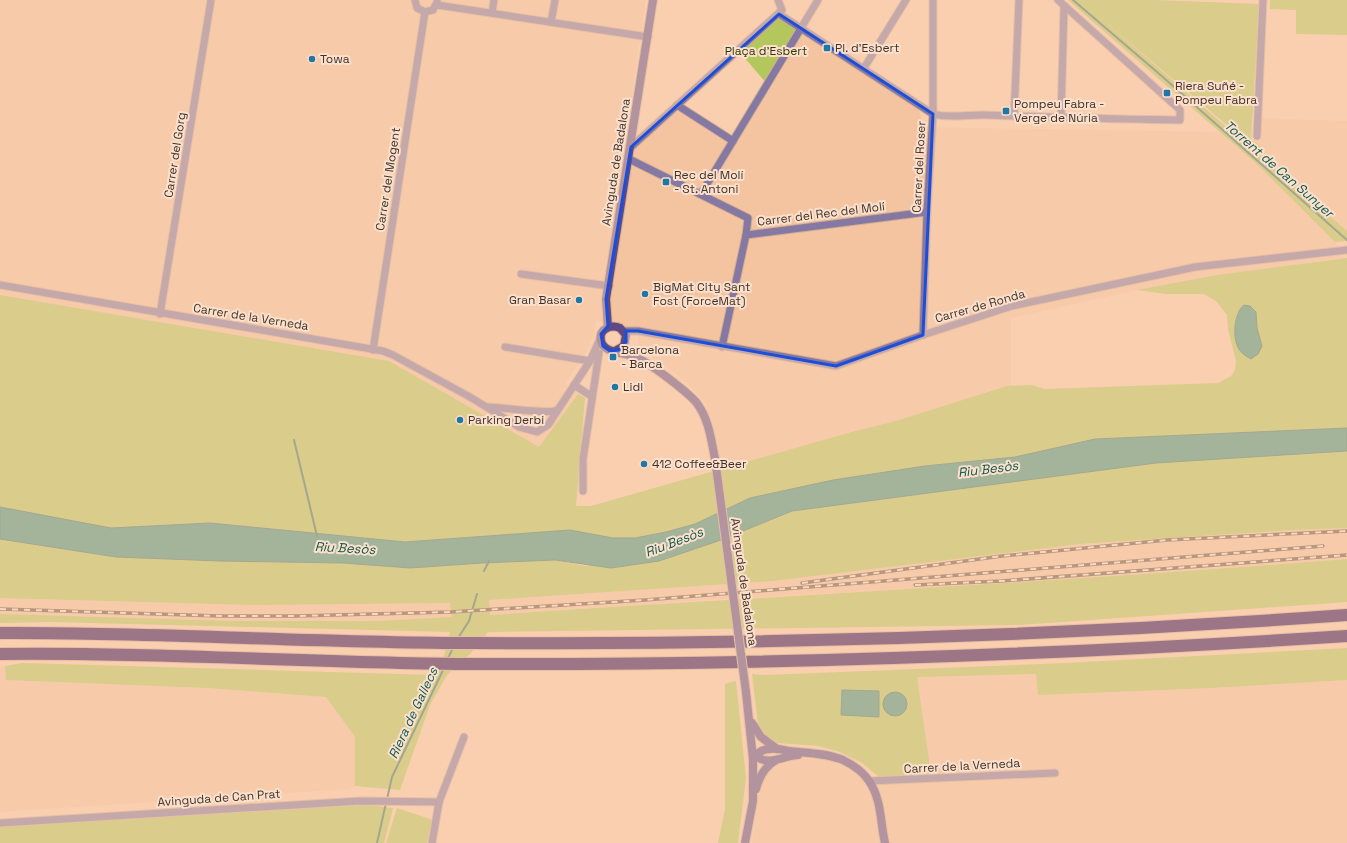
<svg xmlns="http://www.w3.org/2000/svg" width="1347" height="843" viewBox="0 0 1347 843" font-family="'Space Grotesk',sans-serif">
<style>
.built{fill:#f4c4a1}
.green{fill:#b4c75c;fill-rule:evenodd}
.water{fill:#3a9381;stroke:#3d7666}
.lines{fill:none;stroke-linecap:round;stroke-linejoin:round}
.stream{stroke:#3d7666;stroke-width:2}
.street-casing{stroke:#d1ad92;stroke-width:9}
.secondary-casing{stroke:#d1ad92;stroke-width:10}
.highway-casing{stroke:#d1ad92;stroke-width:14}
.street{stroke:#8578a3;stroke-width:7}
.secondary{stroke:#5e4987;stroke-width:8}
.highway{stroke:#2c0a52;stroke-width:12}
.rail-casing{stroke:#685243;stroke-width:3.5}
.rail{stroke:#fae0cd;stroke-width:2;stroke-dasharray:6;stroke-linecap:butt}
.secondary-bridge-casing{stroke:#d1ad92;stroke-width:10;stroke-linecap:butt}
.secondary-bridge{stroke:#5e4987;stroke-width:8}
.marked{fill:none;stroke:#1d4ed8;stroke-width:3;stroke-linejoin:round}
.poi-dot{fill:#2077a6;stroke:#fae0cd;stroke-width:1.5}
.labels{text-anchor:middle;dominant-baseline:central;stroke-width:4;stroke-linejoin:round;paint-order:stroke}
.poi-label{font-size:12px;fill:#433327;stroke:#fae0cd;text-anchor:start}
.park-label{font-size:12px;fill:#313804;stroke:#fae0cd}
.street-label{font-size:12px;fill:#433327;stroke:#fae0cd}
.water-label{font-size:13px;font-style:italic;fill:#0e584b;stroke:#fae0cd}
</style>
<rect width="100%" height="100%" fill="#f9cfb0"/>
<g class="built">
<path d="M 0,0 L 646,0 L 622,159 L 676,112 L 681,112 L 736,145 L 802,34 L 917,107 L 921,115 L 921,127 L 1218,132 L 1260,167 L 1335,242 L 1344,258 L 1217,275 L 1137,290 L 1011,318 L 1011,386 L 896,421 L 855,431 L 722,469 L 706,404 L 684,380 L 639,348 L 638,336 L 596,320 L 594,334 L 585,354 L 565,384 L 578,394 L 539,447 L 389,361 L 0,295 Z"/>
<path d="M 1255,118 L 1347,121 L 1347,231 L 1254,152 Z"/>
<path d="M 1347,528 L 1347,559 L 968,587 L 756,597 L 489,615 L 489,600 L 773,581 L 1080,544 L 1292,530 Z"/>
<path d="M 0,598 L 252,605 L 451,603 L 452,617 L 378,621 L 233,621 L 0,614 Z"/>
<path d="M 5,666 L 6,680 L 208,688 L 326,697 L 355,737 L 355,786 L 349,789 L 0,812 L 0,667 Z"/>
<path d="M 1036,674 L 1038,695 L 1211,688 L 1347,680 L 1347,843 L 752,843 L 759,789 L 767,775 L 780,763 L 801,758 L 830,761 L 845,766 L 861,779 L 931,774 L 916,677 Z"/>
</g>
<g class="green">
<path d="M 1068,0 L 1156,0 L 1259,4 L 1251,139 L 1262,147 L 1261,154 L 1090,9 L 1347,231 L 1347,241 L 1335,242 L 1260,167 Z"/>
<path d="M 1270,0 L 1347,0 L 1347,35 L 1296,34 L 1296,10 L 1270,9 Z"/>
<path d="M 776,16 L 799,26 L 767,84 L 738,50 Z"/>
<path d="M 1347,258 L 1347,428 L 1095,439 L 1015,457 L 925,466 L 833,480 L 750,498 L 695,524 L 666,532 L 635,538 L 613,538 L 570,530 L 405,542 L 210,523 L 111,528 L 0,507 L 0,295 L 389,361 L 539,447 L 578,394 L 585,398 L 576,506 L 591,506 L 855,431 L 896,421 L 1007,386 L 1031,385 L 1045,389 L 1218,383 L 1231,376 L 1235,370 L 1236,361 L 1228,329 L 1227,315 L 1217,302 L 1204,294 L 1166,294 L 1137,290 L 1217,275 ZM 1238,312 L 1256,312 L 1257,328 L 1260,340 L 1248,357 L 1236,344 L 1236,320 Z"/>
<path d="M 1347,451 L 1347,528 L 1292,530 L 1080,544 L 773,581 L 489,600 L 490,615 C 775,596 1061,582 1347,559 L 1347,602 L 1019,625 L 488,632 L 471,653 L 447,675 L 430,705 L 400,790 L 355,786 L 355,737 L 326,697 L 208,688 L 6,680 L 5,666 L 22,663 L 434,675 L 444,656 L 450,632 L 52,622 L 0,623 L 0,614 L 233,621 L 378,621 L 452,617 L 450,603 L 252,605 L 0,598 L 0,539 L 116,557 L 220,561 L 343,563 L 410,568 L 482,563 L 555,560 L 586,566 L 721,540 L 792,511 L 1156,463 Z"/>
<path d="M 1347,648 L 1347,680 L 1211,688 L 1038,695 L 1036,674 L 917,677 L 931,774 L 879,777 L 862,763 L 840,752 L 818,746 L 777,743 L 768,738 L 758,724 L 752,674 L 765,675 L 1065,663 Z"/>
<path d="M 736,681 L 746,778 L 738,843 L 718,843 L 725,809 L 725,684 Z"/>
<path d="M 367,805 L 393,808 L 384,843 L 0,843 L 0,826 Z"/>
<path d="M 397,808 L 433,820 L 427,843 L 386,843 Z"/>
</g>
<g class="water">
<path d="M 1244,305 L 1250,306 L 1256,312 L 1257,328 L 1262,346 L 1258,354 L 1251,359 C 1247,357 1241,353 1239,349 C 1232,339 1234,312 1244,305 Z"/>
<path d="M 1347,428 L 1347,451 L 1156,463 L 792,511 L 721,540 L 659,561 L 611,568 L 555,560 L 482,563 L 410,568 L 343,563 L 220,561 L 116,557 L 0,539 L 0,507 L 111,528 L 210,523 L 405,542 L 570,530 L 613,538 L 635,538 L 666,532 L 695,524 L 750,498 L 833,480 L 925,466 L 1015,457 L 1095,439 Z"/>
<path d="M 842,690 L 879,691 L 879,717 L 841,715 Z"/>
<circle cx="895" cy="704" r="12"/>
</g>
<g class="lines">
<g class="stream">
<path d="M 1073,0 L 1164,78 L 1347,240"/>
<path d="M 294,440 L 317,536"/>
<path d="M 484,571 L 489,561"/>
<path d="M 458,638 L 469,621 L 477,594"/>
<path d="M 447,660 L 453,648"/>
<path d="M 387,799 L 392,777 L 444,668"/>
<path d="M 377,843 L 386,803"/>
</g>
<defs>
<g id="street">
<path d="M 415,0 L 417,8 L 425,12 L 433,10 L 437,2"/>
<path d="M 437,5 L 648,37"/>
<path d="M 492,13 L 494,0"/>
<path d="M 779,14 L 933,114 C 951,119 969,114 987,115 C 1052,117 1116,119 1180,120 L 1180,110 L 1058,0"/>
<path d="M 551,22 L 555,0"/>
<path d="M 864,68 L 906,0"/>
<path d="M 677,105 L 733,141"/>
<path d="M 1014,116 L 1019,0"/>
<path d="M 1061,119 L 1064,6"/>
<path d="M 1257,136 L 1263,0"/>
<path d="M 631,147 L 782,10 L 778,0"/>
<path d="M 629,159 L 748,218 L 746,235 L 927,212"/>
<path d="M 701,194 L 818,0"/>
<path d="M 521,274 L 609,286"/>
<path d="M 0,285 L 383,351 L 393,355 L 470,397 L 519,427 L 537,432 L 548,425 L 590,361 L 600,339"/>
<path d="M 160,314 L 211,0"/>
<path d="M 624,331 L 638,331 L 836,366 L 923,335 L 1012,306 L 1195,267 L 1347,250"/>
<path d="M 923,335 L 927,212 L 933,114 L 933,0"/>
<path d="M 505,347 L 590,361"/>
<path d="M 722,347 L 746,235"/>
<path d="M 373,350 L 425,12"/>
<path d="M 574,385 L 591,396"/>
<path d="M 488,407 C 501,407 549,415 557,410"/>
<path d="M 583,491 L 583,459 L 599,353"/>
<path d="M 869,781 L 1055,773"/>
<path d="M 0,823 L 360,801 L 439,802"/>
<path d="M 432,843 L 439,802 L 464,737"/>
</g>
<g id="secondary">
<path d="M 608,327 L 606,299 L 653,0"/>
<path d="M 615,351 L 624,346 L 626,335 L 620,328 C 611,324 598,329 601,341 C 604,354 624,352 635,357 C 649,362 686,391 696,402 C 709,419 711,439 715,459"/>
<path d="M 752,723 L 761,737 L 777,749"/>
<path d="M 753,753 C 765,768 782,756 798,755"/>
<path d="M 753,759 C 757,753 763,749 770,749 C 777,748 783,750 789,751 C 807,753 826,753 843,760 C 853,765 863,772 869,781 C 882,800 880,822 885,843"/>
<path d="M 756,789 C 759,777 764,767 776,760"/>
<path d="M 745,843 L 753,801 L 753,759 L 746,692"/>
</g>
<g id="highway">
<path d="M 0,633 C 158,632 316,643 474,643 C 765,645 1056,636 1347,615"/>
<path d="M 0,654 C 158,652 316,663 474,664 C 766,665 1056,655 1347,636"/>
</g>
</defs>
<use href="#street" class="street-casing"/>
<use href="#secondary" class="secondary-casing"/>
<use href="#highway" class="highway-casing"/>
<use href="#street" class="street"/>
<use href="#secondary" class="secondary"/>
<use href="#highway" class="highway"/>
<defs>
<g id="rail">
<path d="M 802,583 L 1002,556 L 1167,540 L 1347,531"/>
<path d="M 915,585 L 1001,581 L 1347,555"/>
<path d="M 0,609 L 220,616 L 296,616 L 451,612 L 645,600 L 1323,546"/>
</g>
</defs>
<use href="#rail" class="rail-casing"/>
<use href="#rail" class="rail"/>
<defs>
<path id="secondary-bridge" d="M 715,459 L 746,692"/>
</defs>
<use href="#secondary-bridge" class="secondary-bridge-casing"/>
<use href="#secondary-bridge" class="secondary-bridge"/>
</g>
<path d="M0 0H1347V843H0ZM 779,14 L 933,114 L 923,335 L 836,366 L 638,331 L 626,331 L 626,342 L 619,350 L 610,351 L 603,346 L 601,334 L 608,326 L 606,299 L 631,147 Z" fill="#f9cfb0" fill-opacity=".55" fill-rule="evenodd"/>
<path class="marked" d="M 779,14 L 933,114 L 923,335 L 836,366 L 638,331 L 626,331 L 626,342 L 619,350 L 610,351 L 603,346 L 601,334 L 608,326 L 606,299 L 631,147 Z"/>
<g class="poi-dot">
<rect x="823" y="44" width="8" height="8" rx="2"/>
<circle cx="312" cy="59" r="4"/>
<rect x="1163" y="89" width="8" height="8" rx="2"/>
<rect x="1002" y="107" width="8" height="8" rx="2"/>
<rect x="662" y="178" width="8" height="8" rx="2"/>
<circle cx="645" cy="294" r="4"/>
<circle cx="579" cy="300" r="4"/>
<rect x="609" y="353" width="8" height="8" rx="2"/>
<circle cx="615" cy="387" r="4"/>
<circle cx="460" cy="420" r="4"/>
<circle cx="644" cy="464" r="4"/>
</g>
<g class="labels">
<g class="poi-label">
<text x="835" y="48">Pl. d'Esbert</text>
<text x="320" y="59">Towa</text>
<text x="1175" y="86">Riera Suñé -<tspan x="1175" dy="14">Pompeu Fabra</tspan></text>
<text x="1014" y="104">Pompeu Fabra -<tspan x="1014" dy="14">Verge de Núria</tspan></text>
<text x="674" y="175">Rec del Molí<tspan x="674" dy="14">- St. Antoni</tspan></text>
<text x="653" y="287">BigMat City Sant<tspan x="653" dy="14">Fost (ForceMat)</tspan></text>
<text x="571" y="300" text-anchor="end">Gran Basar</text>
<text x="621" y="350">Barcelona<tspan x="621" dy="14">- Barca</tspan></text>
<text x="623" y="387">Lidl</text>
<text x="468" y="420">Parking Derbi</text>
<text x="652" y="464">412 Coffee&amp;Beer</text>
</g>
<g class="park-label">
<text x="766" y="51">Plaça d'Esbert</text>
</g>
<g class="street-label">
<text transform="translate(175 155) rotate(-81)">Carrer del Gorg</text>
<text transform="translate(616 162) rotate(-81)">Avinguda de Badalona</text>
<text transform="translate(919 167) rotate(-87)">Carrer del Roser</text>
<text transform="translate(388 179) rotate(-81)">Carrer del Mogent</text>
<text transform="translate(821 214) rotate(-7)">Carrer del Rec del Molí</text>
<text transform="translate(980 306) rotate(-16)">Carrer de Ronda</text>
<text transform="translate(251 317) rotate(9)">Carrer de la Verneda</text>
<text transform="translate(744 582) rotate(82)">Avinguda de Badalona</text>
<text transform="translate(962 766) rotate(-3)">Carrer de la Verneda</text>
<text transform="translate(219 798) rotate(-4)">Avinguda de Can Prat</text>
</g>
<g class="water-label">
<text transform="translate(1279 169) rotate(41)">Torrent de Can Sunyer</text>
<text transform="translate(988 469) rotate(-7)">Riu Besòs</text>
<text transform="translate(674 542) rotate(-21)">Riu Besòs</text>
<text transform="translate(345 548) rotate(3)">Riu Besòs</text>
<text transform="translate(413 713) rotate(-65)">Riera de Gallecs</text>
</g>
</g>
</svg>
